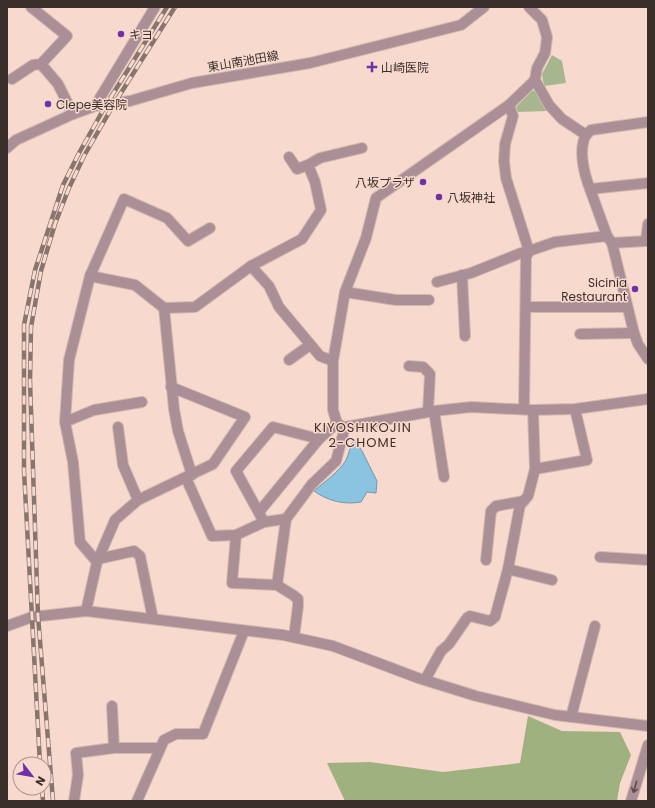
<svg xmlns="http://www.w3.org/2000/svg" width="655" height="808" viewBox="0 0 655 808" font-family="Poppins,'Noto Sans JP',sans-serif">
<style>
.green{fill:#a7b68e}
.forest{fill:#9eb17f}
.water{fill:#8bc4e1;stroke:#7397aa}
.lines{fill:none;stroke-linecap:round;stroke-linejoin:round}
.minor-casing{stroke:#d2b7ad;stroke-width:12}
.minor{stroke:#aa9096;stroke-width:10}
.rail-casing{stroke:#88756d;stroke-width:4.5}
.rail{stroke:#f8d9ce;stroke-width:3;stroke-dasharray:9;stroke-linecap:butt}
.oneway{stroke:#5c4c4a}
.poi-dot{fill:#6d32a8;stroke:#f8d9ce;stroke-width:1.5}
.labels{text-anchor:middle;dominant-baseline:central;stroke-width:3;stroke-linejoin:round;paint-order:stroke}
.poi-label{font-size:12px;fill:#3a2f2a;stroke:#f8d9ce;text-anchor:start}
.street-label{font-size:12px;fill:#3a2f2a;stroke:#f8d9ce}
.neighbourhood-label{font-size:13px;letter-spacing:1px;fill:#452e25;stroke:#f8d9ce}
</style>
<rect width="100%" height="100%" fill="#f8d9ce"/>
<g class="green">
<path d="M 552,55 L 562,61 L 566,83 L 544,86 L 542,74 Z"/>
<path d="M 532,91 L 536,91 L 547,111 L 518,112 L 516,107 Z"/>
</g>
<path class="forest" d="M 528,716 L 562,731 L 620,732 L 631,755 L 620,783 L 617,801 L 345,801 L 327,763 L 370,762 L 443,772 L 520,763 Z"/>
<path class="water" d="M 354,439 L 362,451 L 377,481 L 376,493 L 367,492 L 361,502 C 344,505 328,501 314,491 C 324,482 339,472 346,460 C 349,454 350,446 354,439 Z"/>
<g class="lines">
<defs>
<g id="minor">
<path d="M 529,7 L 542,20 L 547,37 L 545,53 L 537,68 L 535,80 L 549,105 L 562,119 L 586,135 C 578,149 584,174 590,189"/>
<path d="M 41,64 L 58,84 L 73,114"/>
<path d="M 12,79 L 33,65 L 41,64 L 67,36 L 31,7"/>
<path d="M 509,105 L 535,80"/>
<path d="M 95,106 L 155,7"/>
<path d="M 586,135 L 591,130 L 648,122"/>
<path d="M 7,148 L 16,140 L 73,114 L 95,106 L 130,101 L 192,83 L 310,63 L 461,25 L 484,7"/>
<path d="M 289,157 L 297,169 L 308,165 L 320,158 L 362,148"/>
<path d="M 210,228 L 188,241 L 167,218 L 124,199 L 90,276 L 135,285 L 164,308 L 195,307 L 251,266 L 302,239 L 321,210 L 315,182 L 308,165"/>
<path d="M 607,236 L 612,243 L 634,333 L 638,344 L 648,359"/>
<path d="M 612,243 L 646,241 L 648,224"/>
<path d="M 251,266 L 269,286 L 279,307 L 320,356 L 333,361"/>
<path d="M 462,275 L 465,336"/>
<path d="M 437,282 L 471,273 L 521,253 L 529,251"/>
<path d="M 345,292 L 396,300 L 429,300"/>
<path d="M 526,307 L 627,307"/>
<path d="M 164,308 L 174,409 L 178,431 L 192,475"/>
<path d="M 580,334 L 634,333"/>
<path d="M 289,360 L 310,345"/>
<path d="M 409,366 L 423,367 L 430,374 L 428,412"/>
<path d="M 524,408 L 526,257 L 529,251"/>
<path d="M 533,410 L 535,469"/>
<path d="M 434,411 L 444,477"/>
<path d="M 65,422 L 94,410 L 142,402"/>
<path d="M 337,423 L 333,410 L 333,361 L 345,292 L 366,238 L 376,198 L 509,105 L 513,116 L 505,144 L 504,161 L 506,178 L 529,251 L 555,242 L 607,236 L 590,189 L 648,183"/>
<path d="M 118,427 L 123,465 L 138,500"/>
<path d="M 186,478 L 212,536 L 236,535 L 264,522 L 286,519 L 312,484 L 336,461 L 345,427 L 434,411 L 471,407 L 533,410 L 575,409 L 648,399"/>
<path d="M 259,512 L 319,439 L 337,423 L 343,427"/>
<path d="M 264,522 L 236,471 L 273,427 L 319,439"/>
<path d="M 236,535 L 232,583 L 277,585 L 293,595 L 298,599 L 298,606 L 294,637"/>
<path d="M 600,557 L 648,560"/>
<path d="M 98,559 L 134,551 L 140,556 L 153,619"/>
<path d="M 486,560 L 491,511 L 496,506 L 524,501"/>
<path d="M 97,562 L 115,520 L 138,500 L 213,464 L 245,417 L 171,387"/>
<path d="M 508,569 L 552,580"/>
<path d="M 277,585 L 286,519"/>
<path d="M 86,611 L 97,562 L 80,542 L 73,462 L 65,422 L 69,360 L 90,276"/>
<path d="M 7,626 L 32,617 L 86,611 L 283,635 L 333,646 L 418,678 L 476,696 L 555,715 L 648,726"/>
<path d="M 425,680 L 441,651 L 449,644 L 467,618 L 470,616 L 490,621 L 495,617 L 508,569 L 520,505 L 528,496 L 535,469 L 587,460 L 575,409"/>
<path d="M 112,706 L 114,748"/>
<path d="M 571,717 L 595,626"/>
<path d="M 74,801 L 78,775 L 76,753 L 114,748 L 159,748"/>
<path d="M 137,801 L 164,740 L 176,734 L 203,734 L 244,631"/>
<path d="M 631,801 L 648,745"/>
</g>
</defs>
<use href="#minor" class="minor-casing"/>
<use href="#minor" class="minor"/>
<defs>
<g id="rail">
<path d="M 40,764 L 24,471 L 24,325 L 35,270 L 63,185 L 79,153 L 106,105 L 167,7"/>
<path d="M 42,788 L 43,801"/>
<path d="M 53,801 L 38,616 L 30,381 L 31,327 L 41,271 L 55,224 L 69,188 L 84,156 L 114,104 L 175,7"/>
</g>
</defs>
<use href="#rail" class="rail-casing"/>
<use href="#rail" class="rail"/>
</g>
<defs><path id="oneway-shaft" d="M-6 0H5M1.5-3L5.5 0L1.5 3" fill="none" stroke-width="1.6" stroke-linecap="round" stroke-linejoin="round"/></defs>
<use class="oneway" href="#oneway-shaft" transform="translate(635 787) rotate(107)"/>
<g class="poi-dot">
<circle cx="121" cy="34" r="4"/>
<path d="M370 61h4v4h4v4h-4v4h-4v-4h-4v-4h4z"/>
<circle cx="48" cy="104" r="4"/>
<circle cx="423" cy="182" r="4"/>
<circle cx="439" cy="197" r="4"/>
<circle cx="635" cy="289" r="4"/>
</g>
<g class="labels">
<g class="poi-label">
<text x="129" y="34">キヨ</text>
<text x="381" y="67">山崎医院</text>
<text x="56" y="104">Clepe美容院</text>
<text x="415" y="182" text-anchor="end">八坂プラザ</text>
<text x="447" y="197">八坂神社</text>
<text x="627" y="282" text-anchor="end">Sicinia<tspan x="627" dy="14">Restaurant</tspan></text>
</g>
<g class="street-label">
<text transform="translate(243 61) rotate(-10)">東山南池田線</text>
</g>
<g class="neighbourhood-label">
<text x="363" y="427">KIYOSHIKOJIN<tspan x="363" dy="15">2-CHOME</tspan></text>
</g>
</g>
<rect width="655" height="808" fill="none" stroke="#3a2f2a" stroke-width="16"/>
<g transform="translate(32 776) rotate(121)"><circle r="19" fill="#f8d9ce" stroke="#ac958c"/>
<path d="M0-3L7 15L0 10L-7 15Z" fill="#6d32a8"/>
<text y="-6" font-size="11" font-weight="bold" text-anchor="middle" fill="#3a2f2a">N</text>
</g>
</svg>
